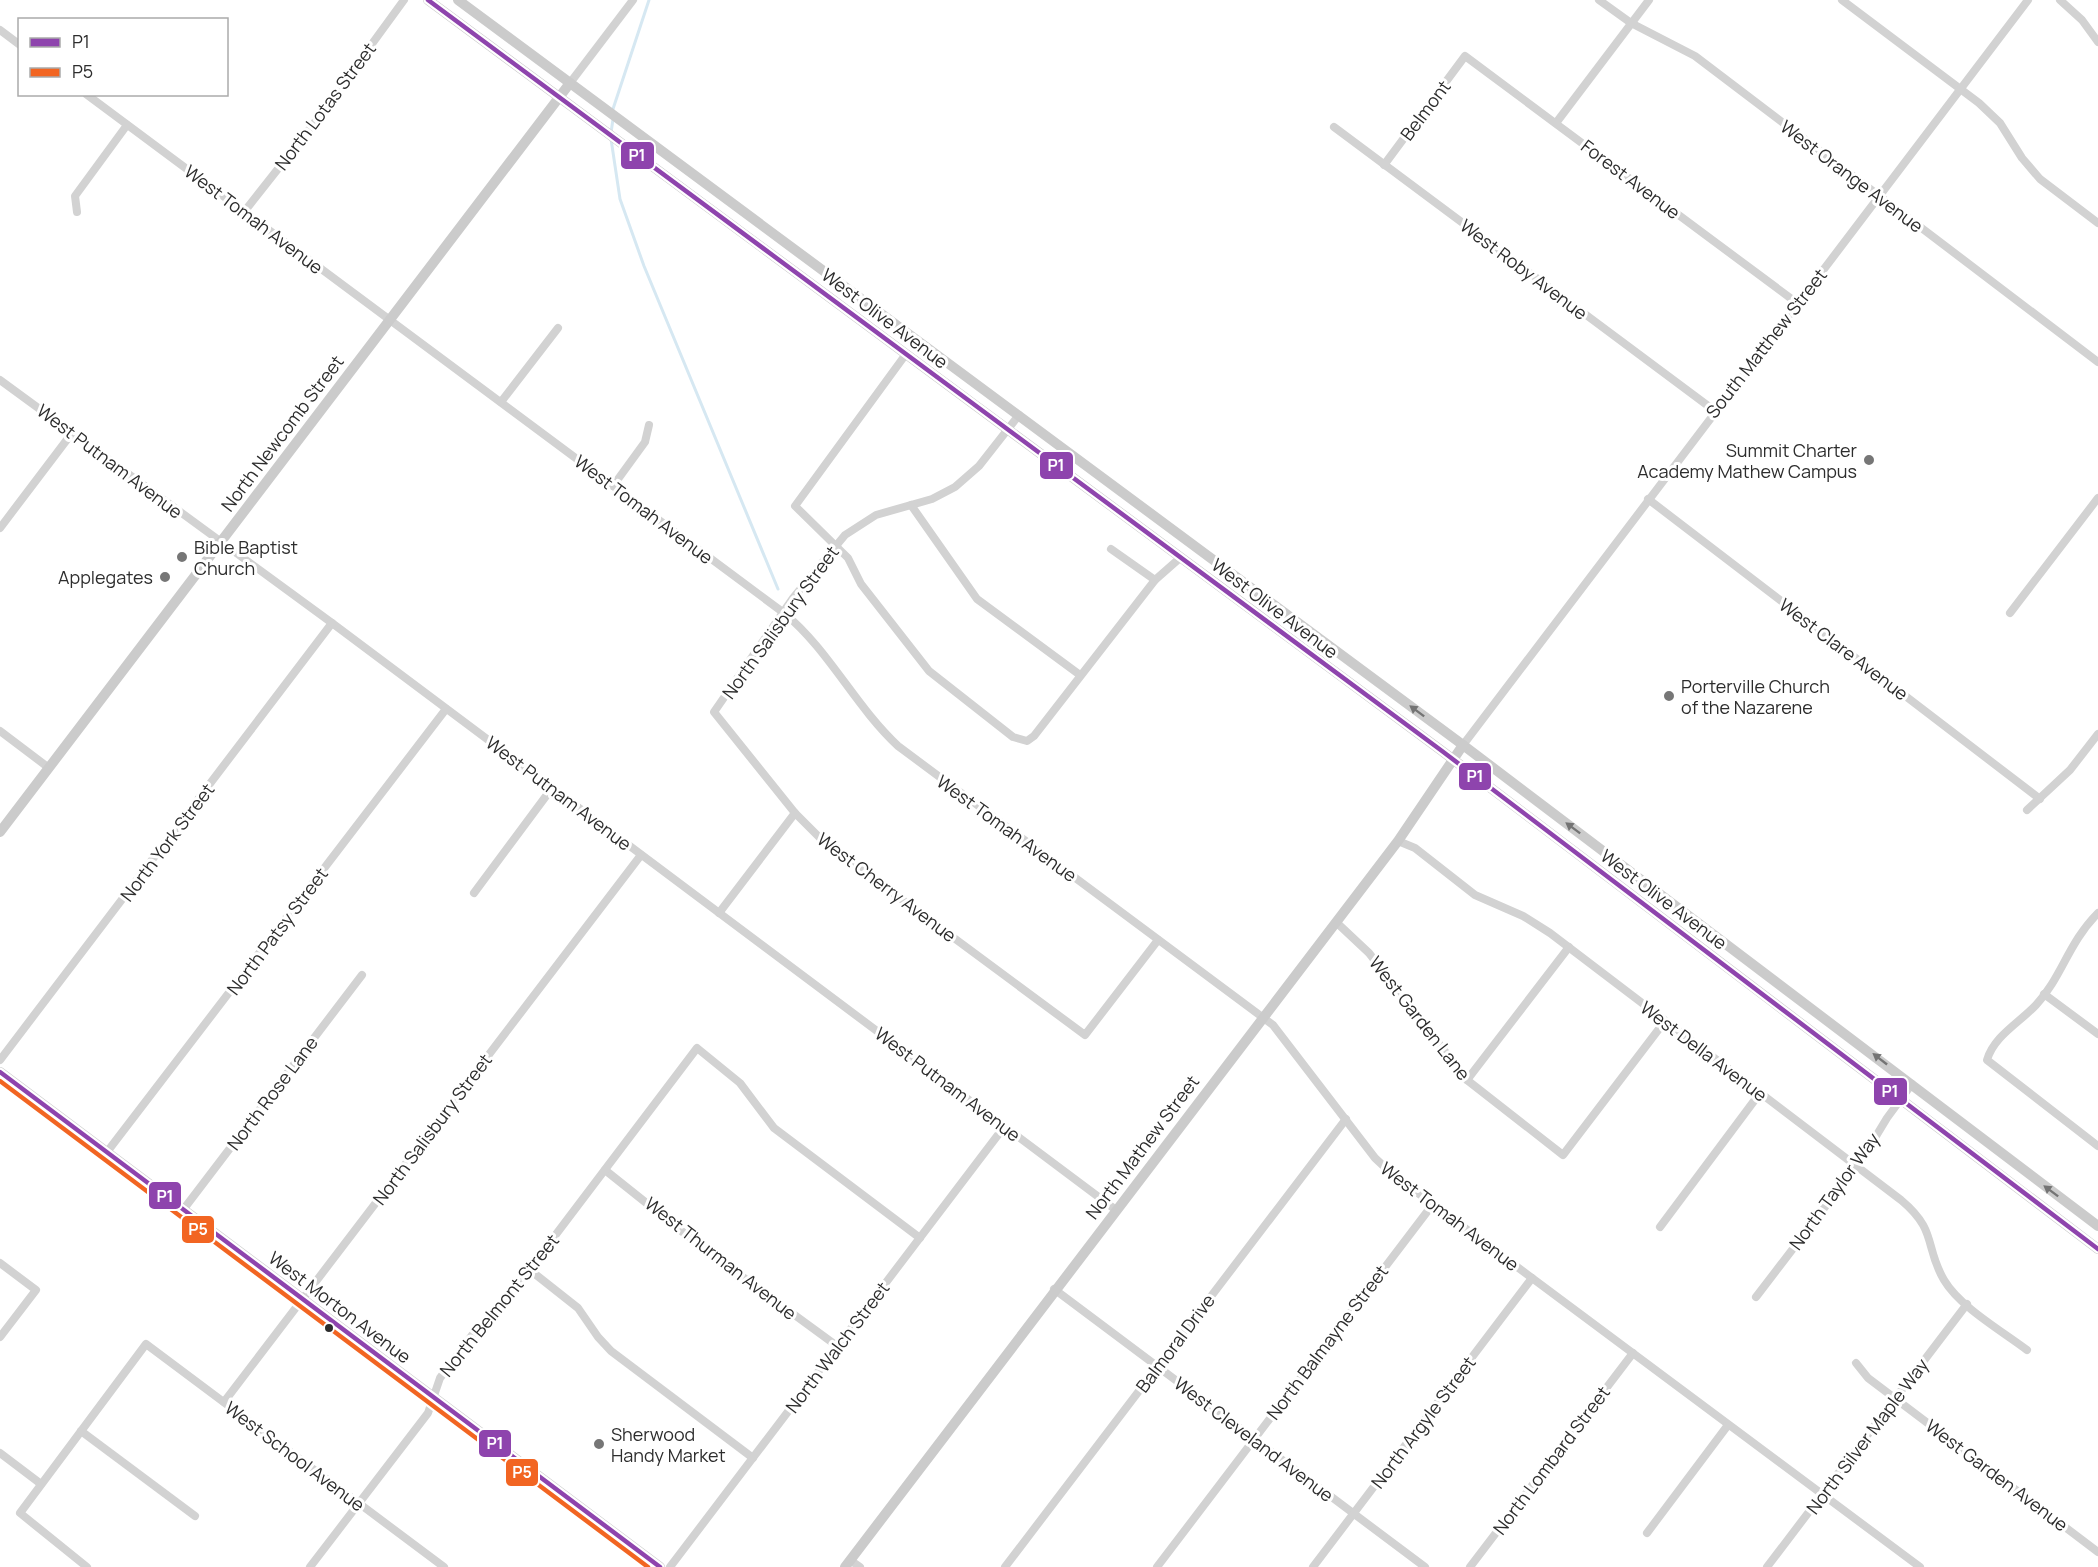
<svg xmlns="http://www.w3.org/2000/svg" width="2098" height="1567" viewBox="0 0 2098 1567" font-family="Manrope,sans-serif">
<style>
.lines{fill:none;stroke-linecap:round;stroke-linejoin:round}
.stream{stroke:#d6e8f2;stroke-width:3}
.street{stroke:#d2d2d2;stroke-width:8}
.secondary{stroke:#cbcbcb;stroke-width:10}
.bus-1-casing{stroke:#fff;stroke-width:9}
.bus-2-casing{stroke:#fff;stroke-width:9}
.bus-1{stroke:#8e44ad;stroke-width:4.5}
.bus-2{stroke:#f26522;stroke-width:4.5}
.oneway{fill:#747474}
.poi-dot{fill:#767676;stroke:#fff;stroke-width:2}
.bus-dot{fill:#2d2d2d;stroke:#fff;stroke-width:2}
.labels{text-anchor:middle;dominant-baseline:central;stroke-width:6;stroke-linejoin:round;paint-order:stroke}
.street-label{font-size:18px;fill:#2d2d2d;stroke:#fff}
.poi-label{font-size:18px;fill:#2d2d2d;stroke:#fff;text-anchor:start}
.line-badge{stroke:#fff;stroke-width:2}
.badge-label{font-size:16px;text-anchor:middle;font-weight:bold;fill:#fff}
</style>
<rect width="100%" height="100%" fill="#fff"/>
<g class="lines">
<g class="stream">
<path d="M 612,112 L 649,0"/>
<path d="M 611,133 L 613,119"/>
<path d="M 611,139 L 620,199 L 644,266 L 778,589"/>
</g>
<g class="street">
<path d="M 1599,0 L 1631,23 L 1695,56 L 2098,362"/>
<path d="M 1842,0 L 1979,103 L 2000,123 L 2022,158 L 2040,179 L 2098,223"/>
<path d="M 2060,0 L 2082,20 L 2098,42"/>
<path d="M 0,30 L 20,45"/>
<path d="M 570,83 L 633,0"/>
<path d="M 86,94 L 784,613 C 829,650 855,706 898,746 L 1273,1025 L 1375,1158 L 1391,1173 L 1920,1567"/>
<path d="M 1556,123 L 1649,0"/>
<path d="M 1334,127 L 1715,411"/>
<path d="M 1384,165 L 1465,56 L 1797,303"/>
<path d="M 77,212 L 75,196 L 127,125"/>
<path d="M 244,212 L 315,122 L 404,0"/>
<path d="M 906,354 L 795,506 L 848,558 L 861,584 L 929,671 L 1013,737 L 1027,741 L 1034,736 L 1155,580 L 1180,558"/>
<path d="M 0,380 L 332,623 L 1116,1210"/>
<path d="M 501,402 L 558,328"/>
<path d="M 1019,415 L 979,466 L 955,487 L 932,499 L 876,515 L 845,535 L 793,598 L 714,712 L 795,813 L 823,841 L 1085,1035 L 1158,940"/>
<path d="M 613,486 L 645,442 L 649,425"/>
<path d="M 1648,499 L 2040,799"/>
<path d="M 911,505 L 977,599 L 1080,675"/>
<path d="M 0,528 L 72,433"/>
<path d="M 1111,549 L 1155,580"/>
<path d="M 2010,613 L 2098,498"/>
<path d="M 0,731 L 49,768"/>
<path d="M 1463,745 L 2028,0"/>
<path d="M 2027,810 L 2070,770 L 2098,734"/>
<path d="M 1398,841 L 1415,848 L 1475,895 L 1523,916 L 1550,933 L 1901,1200 C 1938,1231 1924,1246 1944,1280 C 1960,1307 2002,1331 2027,1350"/>
<path d="M 474,893 L 552,788"/>
<path d="M 719,913 L 795,813"/>
<path d="M 2098,913 C 2068,943 2062,977 2036,1005 C 2019,1023 1994,1036 1987,1060 L 2098,1146"/>
<path d="M 1336,922 L 1369,953 L 1467,1080 L 1563,1155 L 1665,1021"/>
<path d="M 2044,994 L 2098,1034"/>
<path d="M 0,1060 L 332,623"/>
<path d="M 1467,1080 L 1569,947"/>
<path d="M 107,1152 L 446,709"/>
<path d="M 605,1170 L 699,1245 L 837,1346"/>
<path d="M 183,1210 L 362,975"/>
<path d="M 1660,1227 L 1760,1093"/>
<path d="M 0,1263 L 36,1290 L 0,1337"/>
<path d="M 530,1270 L 578,1308 L 598,1337 L 611,1351 L 753,1458"/>
<path d="M 1054,1289 L 1425,1567"/>
<path d="M 1756,1297 L 1864,1156 L 1887,1118 L 1912,1084"/>
<path d="M 1856,1363 L 1868,1378 L 2098,1552"/>
<path d="M 224,1402 L 641,855"/>
<path d="M 81,1431 L 195,1516"/>
<path d="M 0,1453 L 41,1484"/>
<path d="M 1647,1533 L 1728,1425"/>
<path d="M 850,1560 L 860,1567"/>
<path d="M 87,1567 L 20,1513 L 146,1344 L 444,1567"/>
<path d="M 310,1567 L 428,1413 L 440,1378 L 473,1334 L 501,1307 L 697,1048 L 740,1083 L 774,1128 L 920,1238"/>
<path d="M 670,1567 L 1004,1127"/>
<path d="M 1005,1567 L 1346,1119"/>
<path d="M 1157,1567 L 1433,1204"/>
<path d="M 1313,1567 L 1532,1278"/>
<path d="M 1470,1567 L 1633,1353"/>
<path d="M 1767,1567 L 1967,1304"/>
</g>
<g class="secondary">
<path d="M 428,0 L 1442,751 L 2098,1249"/>
<path d="M 458,0 L 1463,745 L 2098,1226"/>
<path d="M 0,832 L 570,83"/>
<path d="M 0,1072 L 660,1567"/>
<path d="M 845,1567 L 1398,841 L 1463,745"/>
</g>
<defs>
<g id="bus-1">
<path d="M 428,0 L 1442,751 L 2098,1249"/>
<path d="M 0,1072 L 660,1567"/>
</g>
<path id="bus-2" d="M 0,1081 L 648,1567"/>
</defs>
<use href="#bus-1" class="bus-1-casing"/>
<use href="#bus-2" class="bus-2-casing"/>
<use href="#bus-1" class="bus-1"/>
<use href="#bus-2" class="bus-2"/>
</g>
<defs><path id="oneway-solid" d="M-6-.8H1V-3.2L6.5 0L1 3.2V.8H-6Z" transform="scale(1.5)"/></defs>
<g class="oneway">
<use href="#oneway-solid" transform="translate(1417 711) rotate(-143)"/>
<use href="#oneway-solid" transform="translate(1573 828) rotate(-143)"/>
<use href="#oneway-solid" transform="translate(1880 1059) rotate(-142)"/>
<use href="#oneway-solid" transform="translate(2051 1191) rotate(-143)"/>
</g>
<g class="poi-dot">
<circle cx="1869" cy="460" r="6"/>
<circle cx="182" cy="557" r="6"/>
<circle cx="165" cy="577" r="6"/>
<circle cx="1669" cy="696" r="6"/>
<circle cx="599" cy="1444" r="6"/>
</g>
<circle class="bus-dot" cx="329" cy="1328" r="5"/>
<g class="labels">
<g class="street-label">
<text transform="translate(325 106) rotate(-53)">North Lotas Street</text>
<text transform="translate(1425 110) rotate(-53)">Belmont</text>
<text transform="translate(1852 176) rotate(37)">West Orange Avenue</text>
<text transform="translate(1631 179) rotate(37)">Forest Avenue</text>
<text transform="translate(254 219) rotate(37)">West Tomah Avenue</text>
<text transform="translate(1524 269) rotate(37)">West Roby Avenue</text>
<text transform="translate(885 318) rotate(37)">West Olive Avenue</text>
<text transform="translate(1766 343) rotate(-52)">South Matthew Street</text>
<text transform="translate(282 433) rotate(-53)">North Newcomb Street</text>
<text transform="translate(110 461) rotate(37)">West Putnam Avenue</text>
<text transform="translate(644 509) rotate(37)">West Tomah Avenue</text>
<text transform="translate(1275 608) rotate(37)">West Olive Avenue</text>
<text transform="translate(780 622) rotate(-54)">North Salisbury Street</text>
<text transform="translate(1844 649) rotate(37)">West Clare Avenue</text>
<text transform="translate(559 793) rotate(37)">West Putnam Avenue</text>
<text transform="translate(1007 828) rotate(36)">West Tomah Avenue</text>
<text transform="translate(167 842) rotate(-53)">North York Street</text>
<text transform="translate(887 887) rotate(37)">West Cherry Avenue</text>
<text transform="translate(1664 899) rotate(37)">West Olive Avenue</text>
<text transform="translate(277 931) rotate(-53)">North Patsy Street</text>
<text transform="translate(1420 1018) rotate(52)">West Garden Lane</text>
<text transform="translate(1704 1051) rotate(37)">West Della Avenue</text>
<text transform="translate(948 1084) rotate(37)">West Putnam Avenue</text>
<text transform="translate(272 1093) rotate(-53)">North Rose Lane</text>
<text transform="translate(432 1129) rotate(-53)">North Salisbury Street</text>
<text transform="translate(1142 1147) rotate(-53)">North Mathew Street</text>
<text transform="translate(1834 1191) rotate(-54)">North Taylor Way</text>
<text transform="translate(1450 1216) rotate(37)">West Tomah Avenue</text>
<text transform="translate(721 1258) rotate(38)">West Thurman Avenue</text>
<text transform="translate(499 1305) rotate(-51)">North Belmont Street</text>
<text transform="translate(340 1307) rotate(37)">West Morton Avenue</text>
<text transform="translate(1327 1342) rotate(-53)">North Balmayne Street</text>
<text transform="translate(1175 1343) rotate(-53)">Balmoral Drive</text>
<text transform="translate(837 1347) rotate(-53)">North Walch Street</text>
<text transform="translate(1423 1422) rotate(-53)">North Argyle Street</text>
<text transform="translate(1867 1436) rotate(-53)">North Silver Maple Way</text>
<text transform="translate(1254 1439) rotate(37)">West Cleveland Avenue</text>
<text transform="translate(295 1456) rotate(37)">West School Avenue</text>
<text transform="translate(1551 1460) rotate(-53)">North Lombard Street</text>
<text transform="translate(1997 1475) rotate(37)">West Garden Avenue</text>
</g>
<g class="poi-label">
<text x="1857" y="450" text-anchor="end">Summit Charter<tspan x="1857" dy="21">Academy Mathew Campus</tspan></text>
<text x="194" y="547">Bible Baptist<tspan x="194" dy="21">Church</tspan></text>
<text x="153" y="577" text-anchor="end">Applegates</text>
<text x="1681" y="686">Porterville Church<tspan x="1681" dy="21">of the Nazarene</tspan></text>
<text x="611" y="1434">Sherwood<tspan x="611" dy="21">Handy Market</tspan></text>
</g>
</g>
<g class="line-badge">
<rect x="620" y="141" width="35" height="29" rx="6" fill="#8e44ad"/>
<rect x="1039" y="451" width="35" height="29" rx="6" fill="#8e44ad"/>
<rect x="1458" y="762" width="34" height="29" rx="6" fill="#8e44ad"/>
<rect x="1873" y="1077" width="35" height="29" rx="6" fill="#8e44ad"/>
<rect x="148" y="1181" width="34" height="29" rx="6" fill="#8e44ad"/>
<rect x="181" y="1215" width="34" height="29" rx="6" fill="#f26522"/>
<rect x="478" y="1429" width="34" height="29" rx="6" fill="#8e44ad"/>
<rect x="505" y="1458" width="34" height="29" rx="6" fill="#f26522"/>
</g>
<g class="badge-label">
<text x="637" y="161">P1</text>
<text x="1056" y="471">P1</text>
<text x="1475" y="782">P1</text>
<text x="1890" y="1097">P1</text>
<text x="165" y="1202">P1</text>
<text x="198" y="1235">P5</text>
<text x="495" y="1449">P1</text>
<text x="522" y="1478">P5</text>
</g>
<rect x="18" y="18" width="210" height="78" fill="#ffffff" stroke="#ababab" stroke-width="1.5"/>
<rect x="30" y="38" width="30" height="9" fill="#8e44ad" stroke="#ababab" stroke-width="1.5"/>
<text x="72" y="48" font-size="18" fill="#2d2d2d">P1</text>
<rect x="30" y="68" width="30" height="9" fill="#f26522" stroke="#ababab" stroke-width="1.5"/>
<text x="72" y="78" font-size="18" fill="#2d2d2d">P5</text>
</svg>
